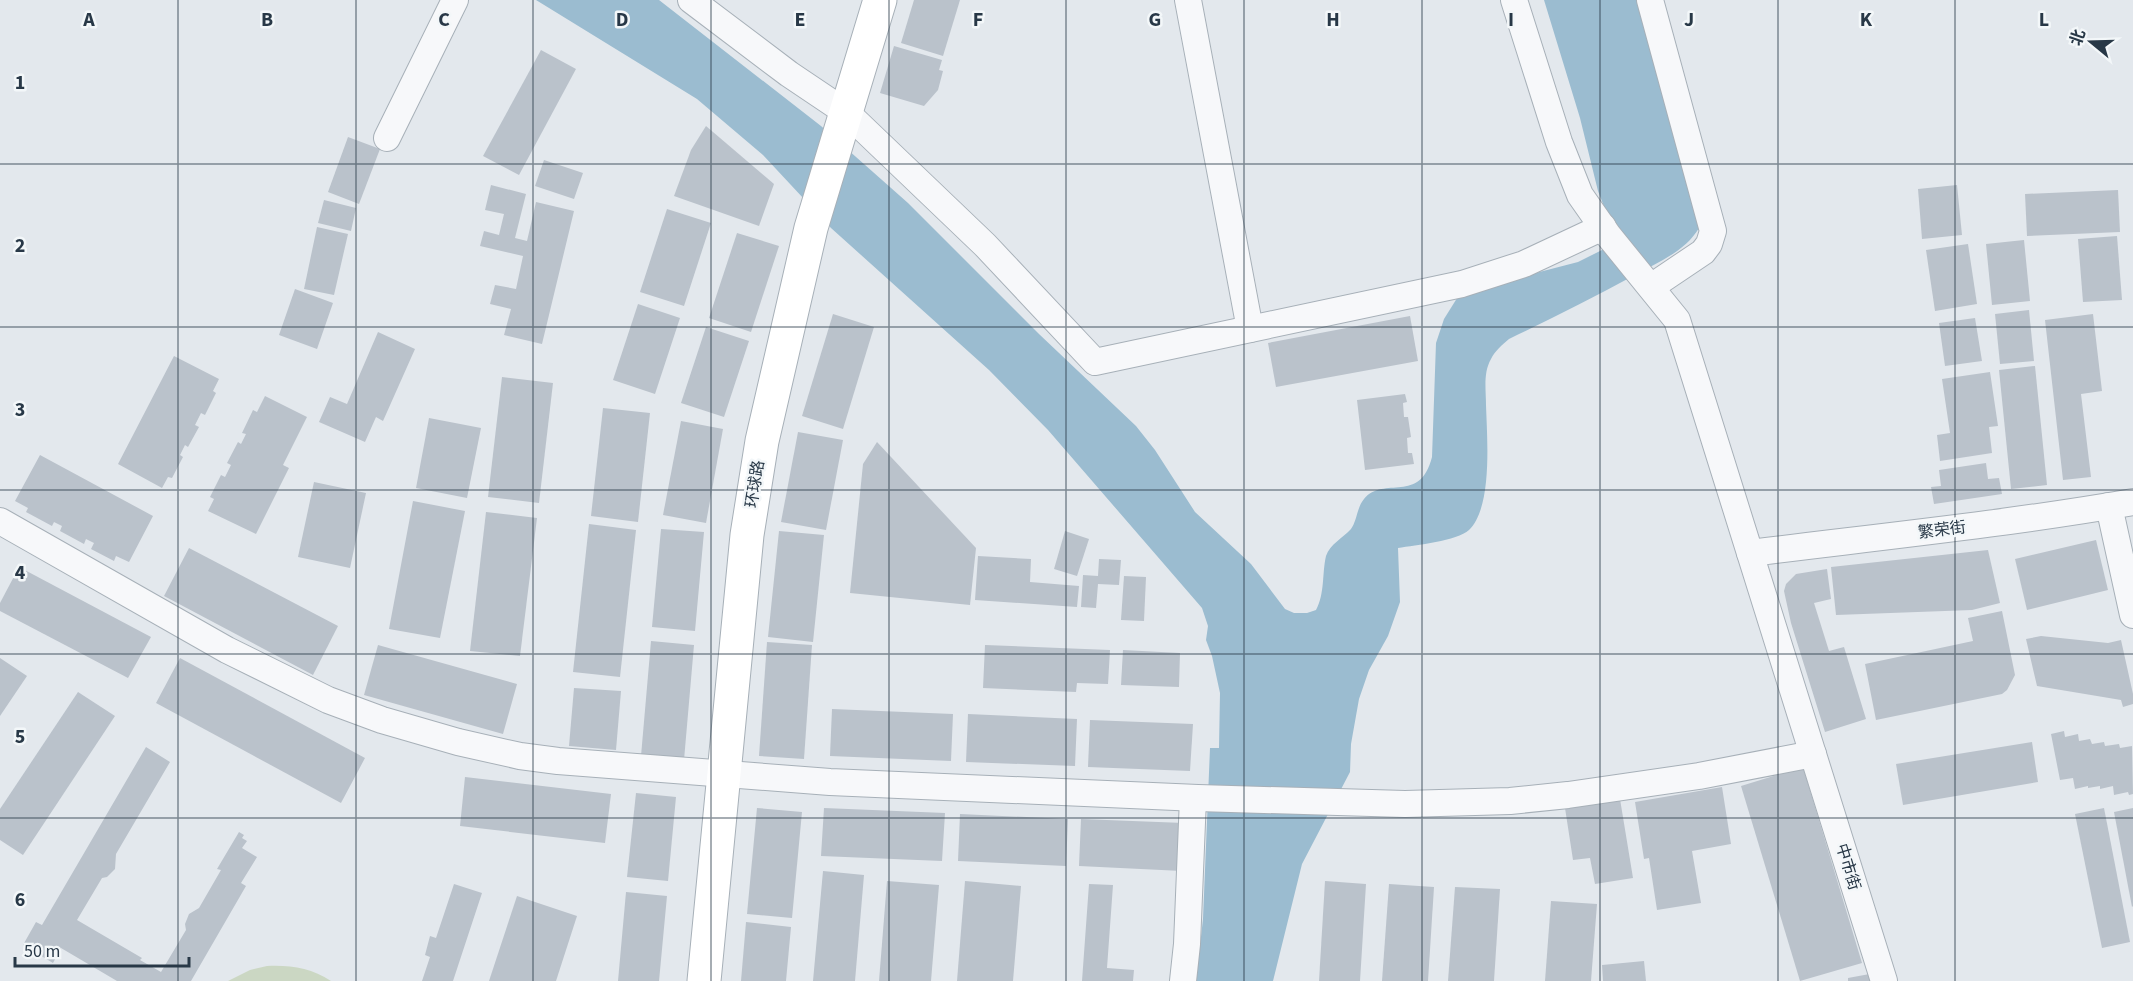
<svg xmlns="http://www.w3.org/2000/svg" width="2133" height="981" viewBox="0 0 2133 981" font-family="'Source Sans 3','Noto Sans SC',sans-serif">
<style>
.green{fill:#cbd7c3}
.water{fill:#9bbcd0}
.building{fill:#bac2cb}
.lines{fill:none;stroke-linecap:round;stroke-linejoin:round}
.street-casing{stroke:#a7b0b8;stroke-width:28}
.secondary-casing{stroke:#a7b0b8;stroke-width:35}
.street{stroke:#f7f8fa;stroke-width:26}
.secondary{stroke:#fff;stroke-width:33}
.grid{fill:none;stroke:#283847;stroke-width:1.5;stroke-opacity:0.55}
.labels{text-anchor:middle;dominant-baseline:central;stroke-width:5;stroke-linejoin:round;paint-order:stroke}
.street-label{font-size:16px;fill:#283847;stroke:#f3f7f9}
.grid-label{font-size:20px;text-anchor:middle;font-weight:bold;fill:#283847;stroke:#f3f7f9;stroke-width:5;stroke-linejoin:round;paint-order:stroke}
</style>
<rect width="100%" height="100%" fill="#e3e8ed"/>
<path class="green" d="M 267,966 C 291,965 311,968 331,981 L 228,981 L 250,970 Z"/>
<path class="water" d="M 536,0 L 659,0 L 821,126 L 908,203 L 1039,334 L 1136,426 L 1155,450 L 1195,512 L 1251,564 L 1285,609 L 1294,613 L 1307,613 L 1316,610 C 1325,594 1322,573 1326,556 C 1330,544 1343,538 1351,529 C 1357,521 1357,507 1364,499 C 1384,475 1420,505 1432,457 L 1436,343 L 1444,319 L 1459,295 L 1466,291 L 1578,262 L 1602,250 L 1616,237 L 1598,191 L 1580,118 L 1544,0 L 1637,0 L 1673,117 L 1699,228 C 1685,252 1656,263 1633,276 C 1592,298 1551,319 1509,339 C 1502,345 1495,351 1491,359 C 1483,373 1486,390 1486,405 C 1487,437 1493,507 1469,530 C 1457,541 1416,545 1398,548 L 1400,602 L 1388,636 L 1369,670 L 1359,699 L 1351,744 L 1350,772 L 1302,864 L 1273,981 L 1196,981 L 1203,919 L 1210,748 L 1219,748 L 1220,693 L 1212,656 L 1206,640 L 1208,626 L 1202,608 L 1048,430 L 989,370 L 831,228 L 763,155 L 697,99 Z"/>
<g class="building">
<path d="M 914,0 L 960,0 L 943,56 L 901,43 Z"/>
<path d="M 894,46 L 942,60 L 939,70 L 943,71 L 938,90 L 924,106 L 880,93 Z"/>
<path d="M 541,50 L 576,69 L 519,175 L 483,156 Z"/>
<path d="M 706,126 L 774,184 L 759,226 L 674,196 L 691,150 Z"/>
<path d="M 348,137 L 380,149 L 359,204 L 328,192 Z"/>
<path d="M 544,160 L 583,173 L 574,199 L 535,186 Z"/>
<path d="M 491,185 L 526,194 L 515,238 L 527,241 L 536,202 L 574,211 L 542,344 L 504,335 L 511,309 L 490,304 L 495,285 L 516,289 L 523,256 L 480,246 L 484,231 L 499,235 L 504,214 L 485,210 Z"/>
<path d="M 1957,185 L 1962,235 L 1922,239 L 1918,189 Z"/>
<path d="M 2118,190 L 2120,232 L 2027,236 L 2025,194 Z"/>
<path d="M 324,200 L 356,208 L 351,231 L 318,223 Z"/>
<path d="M 667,209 L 711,223 L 684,306 L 640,292 Z"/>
<path d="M 317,227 L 348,234 L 334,295 L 304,289 Z"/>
<path d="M 737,233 L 779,246 L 751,332 L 709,318 Z"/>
<path d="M 2117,236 L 2122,300 L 2083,302 L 2078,239 Z"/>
<path d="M 2024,240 L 2030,301 L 1992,305 L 1986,244 Z"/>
<path d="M 1968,244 L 1977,304 L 1935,311 L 1926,250 Z"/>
<path d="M 295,289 L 333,303 L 317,349 L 279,335 Z"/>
<path d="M 638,304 L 680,318 L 655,394 L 613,380 Z"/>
<path d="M 2029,310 L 2034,361 L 2000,364 L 1995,314 Z"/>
<path d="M 833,314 L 874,327 L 843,429 L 802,416 Z"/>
<path d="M 2093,314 L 2102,391 L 2081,394 L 2091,477 L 2063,480 L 2045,320 Z"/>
<path d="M 1410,316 L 1418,361 L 1276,387 L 1268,343 Z"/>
<path d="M 1975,318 L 1982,361 L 1945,366 L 1939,323 Z"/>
<path d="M 706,327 L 749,341 L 724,417 L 681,403 Z"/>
<path d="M 378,332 L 415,349 L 383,421 L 376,417 L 365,442 L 319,422 L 330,397 L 347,404 Z"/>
<path d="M 174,356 L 219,379 L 213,391 L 216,393 L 205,415 L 201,413 L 195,425 L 199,427 L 188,447 L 185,445 L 180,455 L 183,457 L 172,478 L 168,477 L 162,488 L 118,464 Z"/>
<path d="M 2035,366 L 2047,485 L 2011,489 L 1999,370 Z"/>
<path d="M 1990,372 L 1998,426 L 1989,427 L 1992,453 L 1940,461 L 1937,435 L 1950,433 L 1942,379 Z"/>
<path d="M 502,377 L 553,383 L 539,503 L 488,497 Z"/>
<path d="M 1405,394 L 1407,402 L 1403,403 L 1404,417 L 1408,417 L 1411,437 L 1407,438 L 1408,453 L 1412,453 L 1414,464 L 1365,470 L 1357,400 Z"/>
<path d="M 265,396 L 307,417 L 283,465 L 289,468 L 256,534 L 208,511 L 214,499 L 210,497 L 221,475 L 225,477 L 231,465 L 227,463 L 238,442 L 241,444 L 246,434 L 242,433 L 253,410 L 257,412 Z"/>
<path d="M 603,408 L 650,413 L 638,522 L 591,516 Z"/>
<path d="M 429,418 L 481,428 L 467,498 L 416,488 Z"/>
<path d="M 681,421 L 723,429 L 706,523 L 663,515 Z"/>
<path d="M 798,432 L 843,440 L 826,530 L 781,522 Z"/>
<path d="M 877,442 L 976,548 L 970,605 L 850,593 L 863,464 Z"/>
<path d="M 40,455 L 153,516 L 129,562 L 116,556 L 114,561 L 91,549 L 94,543 L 86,539 L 84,544 L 60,531 L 62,526 L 54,522 L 52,526 L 26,512 L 28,508 L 15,501 Z"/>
<path d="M 1986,463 L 1988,479 L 1999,478 L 2002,494 L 1934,504 L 1931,487 L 1941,486 L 1939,470 Z"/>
<path d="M 314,482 L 366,493 L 350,568 L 298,557 Z"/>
<path d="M 413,501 L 465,511 L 440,638 L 389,629 Z"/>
<path d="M 486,512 L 537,518 L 520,656 L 470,651 Z"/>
<path d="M 589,524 L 636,530 L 620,677 L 573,672 Z"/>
<path d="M 661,529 L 704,532 L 695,631 L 652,627 Z"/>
<path d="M 779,531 L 824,535 L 813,642 L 768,637 Z"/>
<path d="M 1065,531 L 1089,539 L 1077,576 L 1054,569 Z"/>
<path d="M 2096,540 L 2108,590 L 2027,610 L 2015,559 Z"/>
<path d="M 189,548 L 338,626 L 313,675 L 164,596 Z"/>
<path d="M 1988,550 L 2000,603 L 1972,610 L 1836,615 L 1831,567 Z"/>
<path d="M 978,556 L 1031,559 L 1030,582 L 1079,586 L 1077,607 L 975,600 Z"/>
<path d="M 1099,559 L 1121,560 L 1119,585 L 1098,584 L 1096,608 L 1081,607 L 1083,575 L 1098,576 Z"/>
<path d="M 19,567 L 151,637 L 128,678 L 0,611 L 0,603 Z"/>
<path d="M 1827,569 L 1831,599 L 1814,603 L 1829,651 L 1844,647 L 1866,719 L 1825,732 L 1791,623 L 1784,591 L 1786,584 L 1796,574 Z"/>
<path d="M 1124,576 L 1146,577 L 1144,621 L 1121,620 Z"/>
<path d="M 2002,611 L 2015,675 L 2007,690 L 2002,694 L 1876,720 L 1865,664 L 1973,641 L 1968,618 Z"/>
<path d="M 2041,636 L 2108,643 L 2121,640 L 2133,694 L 2133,704 L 2123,707 L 2121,700 L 2037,686 L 2026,639 Z"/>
<path d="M 651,641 L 694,645 L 684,760 L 641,756 Z"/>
<path d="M 767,642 L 812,645 L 804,759 L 759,756 Z"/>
<path d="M 378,645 L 517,684 L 503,734 L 364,695 Z"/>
<path d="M 985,645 L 1110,650 L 1108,684 L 1077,683 L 1076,692 L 983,688 Z"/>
<path d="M 1123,650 L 1180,653 L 1179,687 L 1121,685 Z"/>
<path d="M 0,658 L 27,676 L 0,716 Z"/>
<path d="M 180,658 L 365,758 L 341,803 L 156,703 Z"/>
<path d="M 574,688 L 621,691 L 616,750 L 569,746 Z"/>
<path d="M 78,692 L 115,716 L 23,855 L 0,840 L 0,809 Z"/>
<path d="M 832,709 L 953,714 L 951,761 L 830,756 Z"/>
<path d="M 968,714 L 1077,719 L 1075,766 L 966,762 Z"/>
<path d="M 1090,720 L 1193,724 L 1190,771 L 1088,767 Z"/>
<path d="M 2064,731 L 2065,737 L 2078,734 L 2079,741 L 2090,739 L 2092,744 L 2104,742 L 2105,746 L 2119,744 L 2120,748 L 2132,746 L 2133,794 L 2129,795 L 2128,792 L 2114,795 L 2113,786 L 2100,789 L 2100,786 L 2088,788 L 2088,786 L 2075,789 L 2073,778 L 2060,780 L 2051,734 Z"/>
<path d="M 2032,742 L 2038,782 L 1903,805 L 1896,764 Z"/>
<path d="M 146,747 L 170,762 L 116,854 L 115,869 L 107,877 L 102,878 L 77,920 L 142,958 L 140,960 L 161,972 L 186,930 L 185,924 L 189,914 L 199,908 L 221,870 L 217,869 L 239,832 L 244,835 L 242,838 L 247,841 L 242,848 L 257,857 L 241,883 L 246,886 L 191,981 L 117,981 L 61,948 L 53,963 L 23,945 L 36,922 L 42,925 Z"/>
<path d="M 1803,767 L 1862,963 L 1800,981 L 1741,786 Z"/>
<path d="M 465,777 L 611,794 L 605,843 L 460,826 Z"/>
<path d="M 1722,787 L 1731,844 L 1692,851 L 1701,903 L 1657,910 L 1649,858 L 1644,859 L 1635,802 Z"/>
<path d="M 636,793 L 676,797 L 668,881 L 627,877 Z"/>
<path d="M 1620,799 L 1633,878 L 1595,884 L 1590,858 L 1573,860 L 1565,808 Z"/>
<path d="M 757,808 L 802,812 L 792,918 L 747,914 Z"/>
<path d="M 824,808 L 945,813 L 942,861 L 821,856 Z"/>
<path d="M 2104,808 L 2130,942 L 2102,948 L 2075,814 Z"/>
<path d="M 2133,808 L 2133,906 L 2132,907 L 2114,812 Z"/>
<path d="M 960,814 L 1068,819 L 1066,866 L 958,861 Z"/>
<path d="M 1081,819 L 1184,823 L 1182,871 L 1079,866 Z"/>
<path d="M 823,871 L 864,875 L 855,981 L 813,981 Z"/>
<path d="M 887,881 L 939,885 L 931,981 L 879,981 Z"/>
<path d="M 965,881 L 1021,886 L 1013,981 L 957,981 Z"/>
<path d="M 1325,881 L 1366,884 L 1360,981 L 1319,981 Z"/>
<path d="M 454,884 L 482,893 L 453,981 L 422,981 L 430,957 L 425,955 L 430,936 L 436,938 Z"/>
<path d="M 1089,884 L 1113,885 L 1107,968 L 1134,970 L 1133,981 L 1082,981 Z"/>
<path d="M 1389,884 L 1434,887 L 1428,981 L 1382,981 Z"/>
<path d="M 1455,887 L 1500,889 L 1494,981 L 1448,981 Z"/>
<path d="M 626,892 L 667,896 L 659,981 L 618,981 Z"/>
<path d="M 517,896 L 577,916 L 556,981 L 489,981 Z"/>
<path d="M 1551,901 L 1597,904 L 1591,981 L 1545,981 Z"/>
<path d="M 746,922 L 791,927 L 786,981 L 741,981 Z"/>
<path d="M 1644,961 L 1646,981 L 1603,981 L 1602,965 Z"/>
<path d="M 1875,973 L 1876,981 L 1848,981 L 1848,978 Z"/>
</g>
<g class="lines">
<defs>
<g id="street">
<path d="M 691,0 L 789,74 L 847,113 L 985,245 L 1095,362 L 1462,284 L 1524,264 L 1603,227"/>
<path d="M 1188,0 L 1250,329"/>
<path d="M 1514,0 L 1559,142 L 1580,195 L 1608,235 L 1677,320 L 1884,981"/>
<path d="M 1650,0 L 1713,231 L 1709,244 L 1703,252 L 1651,287"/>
<path d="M 387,138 L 455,0"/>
<path d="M 2109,506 L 2133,615"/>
<path d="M 0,521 L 227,650 L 328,700 L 382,720 L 458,742 L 520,756 L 558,761 L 830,782 L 1198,798 L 1405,804 L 1510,801 L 1568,795 L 1699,776 L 1813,754"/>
<path d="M 1750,553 C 1878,537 2006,524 2133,502"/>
<path d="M 1183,981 L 1187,944 L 1193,798"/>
</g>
<path id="secondary" d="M 704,981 L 747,535 L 762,441 L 811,228 L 880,0"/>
</defs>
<use href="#street" class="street-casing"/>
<use href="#secondary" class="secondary-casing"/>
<use href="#street" class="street"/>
<use href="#secondary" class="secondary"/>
</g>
<path class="grid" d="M 178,0 L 178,981M 356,0 L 356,981M 533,0 L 533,981M 711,0 L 711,981M 889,0 L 889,981M 1066,0 L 1066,981M 1244,0 L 1244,981M 1422,0 L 1422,981M 1600,0 L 1600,981M 1778,0 L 1778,981M 1955,0 L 1955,981M 0,164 L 2133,164M 0,327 L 2133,327M 0,490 L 2133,490M 0,654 L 2133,654M 0,818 L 2133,818"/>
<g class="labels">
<g class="street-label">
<text transform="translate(755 484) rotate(-81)">环球路</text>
<text transform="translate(1942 530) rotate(-7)">繁荣街</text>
<text transform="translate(1848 867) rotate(73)">中市街</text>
</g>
</g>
<g class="grid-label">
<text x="89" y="26">A</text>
<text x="267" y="26">B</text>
<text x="444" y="26">C</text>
<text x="622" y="26">D</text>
<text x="800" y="26">E</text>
<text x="978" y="26">F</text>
<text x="1155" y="26">G</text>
<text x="1333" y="26">H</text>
<text x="1511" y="26">I</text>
<text x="1689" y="26">J</text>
<text x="1866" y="26">K</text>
<text x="2044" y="26">L</text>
<text x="20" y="89">1</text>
<text x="20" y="252">2</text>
<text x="20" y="416">3</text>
<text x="20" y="579">4</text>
<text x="20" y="743">5</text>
<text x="20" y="906">6</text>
</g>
<g transform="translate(2091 42) rotate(289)" stroke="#f3f7f9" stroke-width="4.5" paint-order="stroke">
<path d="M0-4.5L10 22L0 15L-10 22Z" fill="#283847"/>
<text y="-9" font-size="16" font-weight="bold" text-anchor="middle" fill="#283847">北</text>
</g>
<path d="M15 957v9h174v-9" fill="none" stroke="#283847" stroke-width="3"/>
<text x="24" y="957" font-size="18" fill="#283847" stroke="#f3f7f9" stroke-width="4.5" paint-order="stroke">50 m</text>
</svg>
